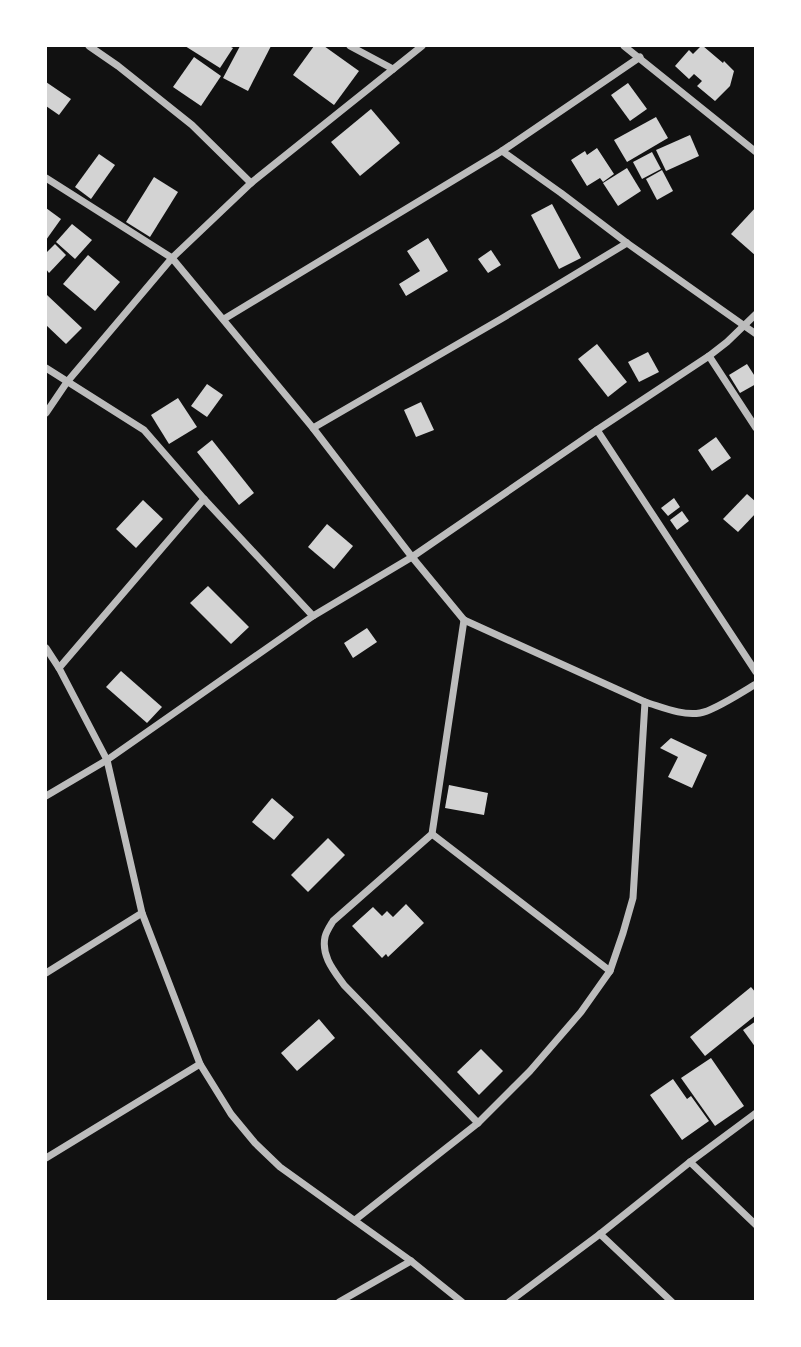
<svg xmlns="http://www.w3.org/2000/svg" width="801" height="1347" viewBox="0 0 801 1347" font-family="'Roboto Condensed',sans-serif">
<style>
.building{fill:#d3d3d3}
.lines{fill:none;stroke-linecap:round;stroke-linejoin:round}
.minor{stroke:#bcbcbc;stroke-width:7}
</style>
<rect width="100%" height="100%" fill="#111"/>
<g class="building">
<path d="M 185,46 L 229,46 L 233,48 L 220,68 Z"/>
<path d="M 240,46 L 271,46 L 248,91 L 223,78 Z"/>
<path d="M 314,46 L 324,46 L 359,71 L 334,105 L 293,75 Z"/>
<path d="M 701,46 L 703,46 L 723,63 L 724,61 L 734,71 L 730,86 L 715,101 L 697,86 L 702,81 L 694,74 L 689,79 L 675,66 L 689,50 L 693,54 Z"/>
<path d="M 194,57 L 221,76 L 201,106 L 173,87 Z"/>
<path d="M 46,82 L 71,99 L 59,115 L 46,106 Z"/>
<path d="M 628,83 L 647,109 L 630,121 L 611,95 Z"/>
<path d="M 371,109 L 400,143 L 360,176 L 331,142 Z"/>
<path d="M 656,117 L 668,138 L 627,162 L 614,140 Z"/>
<path d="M 690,135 L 699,156 L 666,171 L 656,150 Z"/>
<path d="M 597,148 L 614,174 L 603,182 L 600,178 L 587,186 L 571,160 L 585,151 L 587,155 Z"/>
<path d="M 652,152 L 661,169 L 642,179 L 633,162 Z"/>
<path d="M 99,154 L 115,165 L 91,199 L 75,187 Z"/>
<path d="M 627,168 L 641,191 L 618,206 L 603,183 Z"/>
<path d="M 662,170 L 673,191 L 657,200 L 646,179 Z"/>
<path d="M 154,177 L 178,192 L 150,237 L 126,222 Z"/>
<path d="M 552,204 L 581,258 L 559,269 L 531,215 Z"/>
<path d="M 756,207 L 756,256 L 731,234 Z"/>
<path d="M 46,208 L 61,219 L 46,240 Z"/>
<path d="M 72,224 L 92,240 L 75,259 L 56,242 Z"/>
<path d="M 428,238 L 448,271 L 406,296 L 399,284 L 420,271 L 407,251 Z"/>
<path d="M 55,244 L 66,255 L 49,273 L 46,269 L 46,253 Z"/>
<path d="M 491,250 L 501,265 L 488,273 L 478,259 Z"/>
<path d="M 88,255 L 120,282 L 95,311 L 63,284 Z"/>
<path d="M 47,295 L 82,328 L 66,344 L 46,325 Z"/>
<path d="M 597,344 L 627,382 L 608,397 L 578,359 Z"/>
<path d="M 648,352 L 659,372 L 639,382 L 628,362 Z"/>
<path d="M 747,364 L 756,378 L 756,384 L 740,393 L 729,375 Z"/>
<path d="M 207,384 L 223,395 L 207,417 L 191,406 Z"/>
<path d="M 178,398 L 197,427 L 169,444 L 151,415 Z"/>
<path d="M 421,402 L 434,430 L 416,437 L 404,410 Z"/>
<path d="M 716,437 L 731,458 L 712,471 L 698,450 Z"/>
<path d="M 212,440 L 254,493 L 239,505 L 197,452 Z"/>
<path d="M 747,494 L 756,502 L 756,513 L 738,532 L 723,519 Z"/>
<path d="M 674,498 L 680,507 L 668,516 L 661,508 Z"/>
<path d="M 143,500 L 163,519 L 136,548 L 116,529 Z"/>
<path d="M 682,511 L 689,521 L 677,530 L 670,520 Z"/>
<path d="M 327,524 L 353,546 L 334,569 L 308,547 Z"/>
<path d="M 208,586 L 249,627 L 231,644 L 190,603 Z"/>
<path d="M 367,628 L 377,642 L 353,658 L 344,643 Z"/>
<path d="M 121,671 L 162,707 L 147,723 L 106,687 Z"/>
<path d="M 671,738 L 707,755 L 692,788 L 668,777 L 678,757 L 660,748 Z"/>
<path d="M 449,785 L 488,793 L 484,815 L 445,808 Z"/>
<path d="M 272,798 L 294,817 L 274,840 L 252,822 Z"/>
<path d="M 328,838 L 345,855 L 308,892 L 291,875 Z"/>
<path d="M 406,904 L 424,923 L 388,957 L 386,954 L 382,958 L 352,926 L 373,907 L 382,916 L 387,911 L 393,917 Z"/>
<path d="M 751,987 L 756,993 L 756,1015 L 705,1056 L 690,1037 Z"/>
<path d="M 319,1019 L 335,1038 L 297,1071 L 281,1053 Z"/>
<path d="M 756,1021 L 756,1048 L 743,1030 Z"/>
<path d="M 481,1049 L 503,1071 L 479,1095 L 457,1072 Z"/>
<path d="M 711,1058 L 744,1106 L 715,1126 L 681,1078 Z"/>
<path d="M 673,1079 L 687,1099 L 691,1096 L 709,1121 L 682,1140 L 650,1095 Z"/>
</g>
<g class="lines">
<g class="minor">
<path d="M 89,46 L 118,66 L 192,125 L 251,183"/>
<path d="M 350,46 L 393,69"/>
<path d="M 624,46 L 756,152"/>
<path d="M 502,151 L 561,193 L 627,243 L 756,334"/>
<path d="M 46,178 L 172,258 L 313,428 L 412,557 L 464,620 L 645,702 C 662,707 682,716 700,713 C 714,711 742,692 756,684"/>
<path d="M 224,319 L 502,151 L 640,57"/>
<path d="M 709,356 L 756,428"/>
<path d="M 46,368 L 144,430 L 204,499 L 313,616"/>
<path d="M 46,413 L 67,382 L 172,258 L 251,183 L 422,46"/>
<path d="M 313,428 L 501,319 L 627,243"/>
<path d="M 597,430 L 756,672"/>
<path d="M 464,620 L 432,834 L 333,921 C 330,926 326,932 325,937 C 321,956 334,971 344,985 L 478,1123"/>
<path d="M 46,648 L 59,668 L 107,760 L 142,913 L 200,1064 L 231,1114 L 255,1143 L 280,1167 L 411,1261 L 462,1302"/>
<path d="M 59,668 L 204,499"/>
<path d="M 46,796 L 107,760 L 313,616 L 412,557 L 597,430 L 709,356 L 727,342 L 756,314"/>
<path d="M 432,834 L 610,971"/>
<path d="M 46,973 L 142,913"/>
<path d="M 46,1158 L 200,1064"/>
<path d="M 690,1162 L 756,1225"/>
<path d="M 355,1220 L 478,1123 L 530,1071 L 581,1012 L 610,971 L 623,933 L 633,898 L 645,702"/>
<path d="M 600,1234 L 672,1302"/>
<path d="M 339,1302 L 411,1261"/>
<path d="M 509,1302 L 600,1234 L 690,1162 L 756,1113"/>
</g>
</g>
<rect width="801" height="1347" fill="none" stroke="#ffffff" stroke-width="94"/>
</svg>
